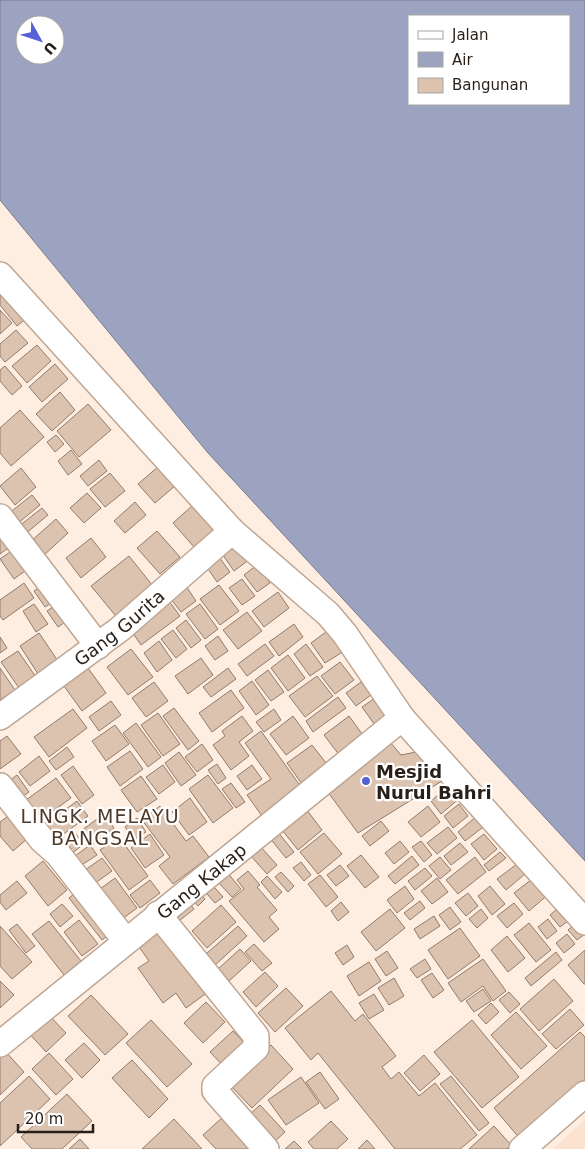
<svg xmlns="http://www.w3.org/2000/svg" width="585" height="1149" viewBox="0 0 585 1149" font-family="'DejaVu Sans',sans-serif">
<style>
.built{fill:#fde3cf}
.water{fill:#9ca3c0;stroke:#797b8e;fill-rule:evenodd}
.building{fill:#dcc3b0;stroke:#937b6a}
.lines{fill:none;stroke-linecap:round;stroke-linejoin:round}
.minor-casing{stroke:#bea693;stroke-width:28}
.minor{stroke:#fff;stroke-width:25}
.poi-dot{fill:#5760d7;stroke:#fff;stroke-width:2}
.labels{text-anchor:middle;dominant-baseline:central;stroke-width:4.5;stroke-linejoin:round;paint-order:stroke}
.street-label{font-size:18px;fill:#281f18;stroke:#fff}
.poi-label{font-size:18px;font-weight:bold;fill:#281f18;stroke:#fff;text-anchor:start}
.neighbourhood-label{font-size:19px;letter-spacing:1px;fill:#4f3a2a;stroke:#fff}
</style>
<rect width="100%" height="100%" fill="#feeee2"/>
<path class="built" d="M 585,1119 L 585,1149 L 553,1149 Z"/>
<path class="water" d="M 0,0 L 585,0 L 585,861 L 208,453 L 0,200 ZM 409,16 L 569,16 L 569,104 L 409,104 ZM 25,25 L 55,25 L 55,55 L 25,55 Z"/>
<g class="building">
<path d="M 0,288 L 29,316 L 17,326 L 0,305 Z"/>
<path d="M 0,310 L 12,323 L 0,334 Z"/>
<path d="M 16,330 L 28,343 L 5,362 L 0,356 L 0,344 Z"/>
<path d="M 37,345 L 51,361 L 27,383 L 12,366 Z"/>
<path d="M 55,364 L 68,379 L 42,402 L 29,387 Z"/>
<path d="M 5,366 L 22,386 L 12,395 L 0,381 L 0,370 Z"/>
<path d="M 60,392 L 75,410 L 52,431 L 36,414 Z"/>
<path d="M 88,404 L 111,430 L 79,457 L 57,431 Z"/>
<path d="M 20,410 L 44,437 L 11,466 L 0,453 L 0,428 Z"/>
<path d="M 56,435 L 64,444 L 55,452 L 47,442 Z"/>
<path d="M 71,450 L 82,464 L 68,475 L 58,461 Z"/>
<path d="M 99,460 L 107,471 L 88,486 L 80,476 Z"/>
<path d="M 159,466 L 176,485 L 155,503 L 138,484 Z"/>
<path d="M 21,468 L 36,487 L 15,505 L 0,486 Z"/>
<path d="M 110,473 L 125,491 L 105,507 L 90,489 Z"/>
<path d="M 87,493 L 101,508 L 84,523 L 70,508 Z"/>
<path d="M 32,495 L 40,505 L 17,524 L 8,514 Z"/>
<path d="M 135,502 L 146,515 L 125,533 L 114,521 Z"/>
<path d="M 192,506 L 214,531 L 194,547 L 173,523 Z"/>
<path d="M 42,508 L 48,515 L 24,535 L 18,527 Z"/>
<path d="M 56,519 L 68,533 L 43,556 L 30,542 Z"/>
<path d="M 0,531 L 11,546 L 0,554 Z"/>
<path d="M 157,531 L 180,557 L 160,574 L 137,548 Z"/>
<path d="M 91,538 L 106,557 L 81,578 L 66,558 Z"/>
<path d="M 236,539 L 250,559 L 234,571 L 220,551 Z"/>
<path d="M 16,548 L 29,568 L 14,579 L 0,559 Z"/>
<path d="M 129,556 L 157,591 L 120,621 L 91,586 Z"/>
<path d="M 219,557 L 230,572 L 217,582 L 206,566 Z"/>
<path d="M 257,565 L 270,583 L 257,592 L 244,575 Z"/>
<path d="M 242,579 L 255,596 L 242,605 L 229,588 Z"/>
<path d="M 24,583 L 34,598 L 3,620 L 0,616 L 0,600 Z"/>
<path d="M 45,583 L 56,600 L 45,607 L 34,591 Z"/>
<path d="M 219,585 L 239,611 L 220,625 L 200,599 Z"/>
<path d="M 186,586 L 196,601 L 181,612 L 170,598 Z"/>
<path d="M 278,592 L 289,608 L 264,627 L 252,611 Z"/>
<path d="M 169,601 L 180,616 L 141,645 L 130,629 Z"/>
<path d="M 34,604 L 48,624 L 36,632 L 23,611 Z"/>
<path d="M 57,604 L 68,620 L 58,627 L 47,611 Z"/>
<path d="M 200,604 L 218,629 L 205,639 L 186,614 Z"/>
<path d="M 247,612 L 262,631 L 238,649 L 223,630 Z"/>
<path d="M 186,620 L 201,640 L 191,648 L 176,628 Z"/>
<path d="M 294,624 L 303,637 L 279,656 L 269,642 Z"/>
<path d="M 334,626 L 349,648 L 325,663 L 311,643 Z"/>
<path d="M 173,630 L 187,649 L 176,658 L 161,639 Z"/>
<path d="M 39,633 L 58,661 L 38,674 L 20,646 Z"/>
<path d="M 218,636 L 228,651 L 215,660 L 205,646 Z"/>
<path d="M 0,637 L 7,648 L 0,653 Z"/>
<path d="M 159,641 L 172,660 L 157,672 L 144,653 Z"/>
<path d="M 265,644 L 274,656 L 247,676 L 238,664 Z"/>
<path d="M 306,644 L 323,667 L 310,676 L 294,654 Z"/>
<path d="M 131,649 L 153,677 L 128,695 L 107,667 Z"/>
<path d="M 18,651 L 36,677 L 19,688 L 1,662 Z"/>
<path d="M 288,655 L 305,678 L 288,691 L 271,668 Z"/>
<path d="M 201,658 L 213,675 L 188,694 L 175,676 Z"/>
<path d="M 340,662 L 354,680 L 335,694 L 321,676 Z"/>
<path d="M 0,668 L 15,690 L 0,700 Z"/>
<path d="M 88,668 L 106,693 L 82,711 L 64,686 Z"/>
<path d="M 228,668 L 236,679 L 211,697 L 203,687 Z"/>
<path d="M 268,670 L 284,692 L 271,701 L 255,680 Z"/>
<path d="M 317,676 L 333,696 L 305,717 L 289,696 Z"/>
<path d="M 252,681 L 269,705 L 256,715 L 239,691 Z"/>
<path d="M 154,682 L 168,701 L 146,717 L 132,698 Z"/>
<path d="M 361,682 L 371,695 L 356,706 L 346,693 Z"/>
<path d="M 231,690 L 244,708 L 212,732 L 199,713 Z"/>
<path d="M 378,696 L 393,716 L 377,728 L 362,707 Z"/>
<path d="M 338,697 L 346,708 L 313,732 L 306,721 Z"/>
<path d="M 111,701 L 121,715 L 99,731 L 89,717 Z"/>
<path d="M 174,708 L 199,741 L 188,750 L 163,716 Z"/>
<path d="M 73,709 L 87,728 L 49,757 L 34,737 Z"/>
<path d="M 274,709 L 281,720 L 264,732 L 256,722 Z"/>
<path d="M 158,713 L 180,744 L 163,756 L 141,725 Z"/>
<path d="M 242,716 L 253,731 L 239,742 L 249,756 L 231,770 L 213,745 L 225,736 L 222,731 Z"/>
<path d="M 293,716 L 309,738 L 286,755 L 270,734 Z"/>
<path d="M 349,716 L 365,738 L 340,756 L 324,735 Z"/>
<path d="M 136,723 L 161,757 L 148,767 L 123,733 Z"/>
<path d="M 115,725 L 129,744 L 106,761 L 92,741 Z"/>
<path d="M 261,731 L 301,787 L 262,816 L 247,795 L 271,779 L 245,743 Z"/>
<path d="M 384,735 L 401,755 L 426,750 L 450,776 L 358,833 L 322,784 Z"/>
<path d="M 7,736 L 21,754 L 0,769 L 0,741 Z"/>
<path d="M 202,744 L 213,760 L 197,772 L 185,757 Z"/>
<path d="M 312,745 L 330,768 L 304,787 L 287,763 Z"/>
<path d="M 67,747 L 74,757 L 56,770 L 49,761 Z"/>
<path d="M 130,751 L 143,769 L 120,786 L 107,767 Z"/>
<path d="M 179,752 L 196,775 L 181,786 L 165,763 Z"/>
<path d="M 39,756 L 50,771 L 30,786 L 19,772 Z"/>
<path d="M 217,764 L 226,778 L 218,784 L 208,770 Z"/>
<path d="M 163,765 L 175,782 L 159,794 L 146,777 Z"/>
<path d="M 252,765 L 262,779 L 247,790 L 237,776 Z"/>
<path d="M 73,766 L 94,795 L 82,804 L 61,775 Z"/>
<path d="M 17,775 L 29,792 L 14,803 L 2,786 Z"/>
<path d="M 208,775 L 233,808 L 213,823 L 189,789 Z"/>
<path d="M 141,776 L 157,799 L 137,812 L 121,790 Z"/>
<path d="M 56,778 L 71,798 L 32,826 L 18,806 Z"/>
<path d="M 231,783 L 245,802 L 236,808 L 222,789 Z"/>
<path d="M 451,784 L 461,797 L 441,814 L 431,801 Z"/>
<path d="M 190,798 L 207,822 L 189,835 L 172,812 Z"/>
<path d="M 77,801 L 88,816 L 50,844 L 39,829 Z"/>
<path d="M 459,804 L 468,816 L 453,828 L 444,816 Z"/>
<path d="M 303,805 L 322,830 L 298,850 L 278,825 Z"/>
<path d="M 160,806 L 186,841 L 193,836 L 209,857 L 173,884 L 159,866 L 170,857 L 142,820 Z"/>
<path d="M 428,806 L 440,822 L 421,837 L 408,822 Z"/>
<path d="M 104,814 L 114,828 L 93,844 L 82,830 Z"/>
<path d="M 479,814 L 487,824 L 465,841 L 458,832 Z"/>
<path d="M 8,816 L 27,839 L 13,851 L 0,836 L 0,822 Z"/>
<path d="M 137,818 L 146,832 L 134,840 L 125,827 Z"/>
<path d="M 381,821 L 389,831 L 370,846 L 362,836 Z"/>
<path d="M 448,827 L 457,838 L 437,854 L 427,843 Z"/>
<path d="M 277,831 L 294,852 L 286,858 L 269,837 Z"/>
<path d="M 324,833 L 342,854 L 318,874 L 300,852 Z"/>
<path d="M 76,834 L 84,844 L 67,857 L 59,847 Z"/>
<path d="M 150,834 L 164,855 L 145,868 L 131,848 Z"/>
<path d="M 484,834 L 497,849 L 484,860 L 471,844 Z"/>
<path d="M 119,837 L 148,876 L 129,890 L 100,850 Z"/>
<path d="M 400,841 L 409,852 L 394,864 L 385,853 Z"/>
<path d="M 421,841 L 432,855 L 424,862 L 412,847 Z"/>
<path d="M 460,843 L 468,852 L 451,865 L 444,856 Z"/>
<path d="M 90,845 L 97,855 L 77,868 L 71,859 Z"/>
<path d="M 260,846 L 277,865 L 267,874 L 250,855 Z"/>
<path d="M 500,852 L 506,858 L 489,871 L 484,865 Z"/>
<path d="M 361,855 L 379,877 L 365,888 L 347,866 Z"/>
<path d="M 412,856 L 419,865 L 395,884 L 388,876 Z"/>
<path d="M 440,857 L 451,870 L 440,879 L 429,866 Z"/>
<path d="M 475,857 L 486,872 L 458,894 L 446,880 Z"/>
<path d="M 102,858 L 112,871 L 91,886 L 81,873 Z"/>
<path d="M 43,861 L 67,890 L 48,906 L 25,876 Z"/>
<path d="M 301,862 L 311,875 L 304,881 L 293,868 Z"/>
<path d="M 517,864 L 525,874 L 506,890 L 497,879 Z"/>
<path d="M 340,865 L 349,876 L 336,886 L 327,875 Z"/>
<path d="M 425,868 L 432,876 L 415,890 L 408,881 Z"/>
<path d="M 226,871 L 241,889 L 232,897 L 216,880 Z"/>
<path d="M 248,871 L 260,885 L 257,887 L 277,910 L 269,917 L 279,929 L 264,942 L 229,901 L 244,889 L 237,880 Z"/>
<path d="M 281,872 L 294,886 L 288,892 L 275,877 Z"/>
<path d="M 320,875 L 338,897 L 326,907 L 308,884 Z"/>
<path d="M 267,876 L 282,892 L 275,899 L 261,882 Z"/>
<path d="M 536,876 L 550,893 L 529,911 L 514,893 Z"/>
<path d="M 115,878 L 137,908 L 118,922 L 96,892 Z"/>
<path d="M 437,878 L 448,892 L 432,904 L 421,891 Z"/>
<path d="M 150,880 L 160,893 L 140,908 L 130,895 Z"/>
<path d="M 208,880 L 223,897 L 215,903 L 200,886 Z"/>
<path d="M 17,881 L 27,893 L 6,910 L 0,902 L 0,895 Z"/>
<path d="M 405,886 L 414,899 L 397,913 L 387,900 Z"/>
<path d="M 490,886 L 505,904 L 492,915 L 478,896 Z"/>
<path d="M 195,888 L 205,899 L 198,906 L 188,894 Z"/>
<path d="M 80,889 L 113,931 L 102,940 L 69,898 Z"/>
<path d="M 468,893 L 478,906 L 466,916 L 455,903 Z"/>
<path d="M 184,896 L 194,909 L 179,921 L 169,909 Z"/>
<path d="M 420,901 L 425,908 L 410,920 L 404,913 Z"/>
<path d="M 341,902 L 349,912 L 338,921 L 331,911 Z"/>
<path d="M 514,903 L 523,914 L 507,928 L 497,916 Z"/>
<path d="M 62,904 L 73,916 L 60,927 L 50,914 Z"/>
<path d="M 221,905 L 236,922 L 207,948 L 192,931 Z"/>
<path d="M 562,905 L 572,918 L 560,927 L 550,915 Z"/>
<path d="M 450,907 L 461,922 L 450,930 L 439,915 Z"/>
<path d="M 390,909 L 405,928 L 376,951 L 361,932 Z"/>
<path d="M 481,909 L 488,918 L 477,928 L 469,919 Z"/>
<path d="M 434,916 L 440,926 L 420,939 L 414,929 Z"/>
<path d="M 548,919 L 557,931 L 547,939 L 538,927 Z"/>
<path d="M 79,920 L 98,944 L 82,956 L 64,932 Z"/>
<path d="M 580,920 L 585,934 L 577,940 L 568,930 Z"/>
<path d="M 49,921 L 81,961 L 64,975 L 32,934 Z"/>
<path d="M 529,923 L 551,950 L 536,962 L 514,935 Z"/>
<path d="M 17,924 L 35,946 L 26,953 L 9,930 Z"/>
<path d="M 0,926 L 32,962 L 12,979 L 0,966 Z"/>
<path d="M 238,926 L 247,936 L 215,965 L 206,954 Z"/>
<path d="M 160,927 L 208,992 L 186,1008 L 176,993 L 163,1003 L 138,968 L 149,961 L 137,944 Z"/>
<path d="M 460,928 L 480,956 L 448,979 L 428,950 Z"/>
<path d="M 567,934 L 575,944 L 564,953 L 556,943 Z"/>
<path d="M 507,936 L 525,958 L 508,972 L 491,950 Z"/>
<path d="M 254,944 L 272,963 L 262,971 L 245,952 Z"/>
<path d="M 347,945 L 354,957 L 343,965 L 335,953 Z"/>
<path d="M 240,949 L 251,961 L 229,981 L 218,969 Z"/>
<path d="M 585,950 L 585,984 L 584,984 L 568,965 Z"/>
<path d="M 387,951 L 398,968 L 386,976 L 375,959 Z"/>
<path d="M 556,952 L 562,960 L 531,986 L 525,978 Z"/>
<path d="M 425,959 L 431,969 L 417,978 L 410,969 Z"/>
<path d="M 483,959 L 506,991 L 493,1001 L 483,986 L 461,1002 L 448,983 Z"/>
<path d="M 369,962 L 381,981 L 359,996 L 347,976 Z"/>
<path d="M 265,972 L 278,986 L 256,1007 L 243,992 Z"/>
<path d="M 432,973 L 444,990 L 433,998 L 421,980 Z"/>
<path d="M 394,978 L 404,996 L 389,1005 L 378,988 Z"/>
<path d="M 554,979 L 573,1001 L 539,1031 L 520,1009 Z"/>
<path d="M 0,981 L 14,995 L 0,1008 Z"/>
<path d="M 286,988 L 303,1006 L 275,1032 L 258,1013 Z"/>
<path d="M 483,989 L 491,1001 L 474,1012 L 466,1001 Z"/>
<path d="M 331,991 L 355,1021 L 363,1014 L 396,1056 L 382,1067 L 391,1079 L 399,1072 L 419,1096 L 435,1083 L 477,1135 L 460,1149 L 395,1149 L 318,1053 L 311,1060 L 285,1028 Z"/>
<path d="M 509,992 L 520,1004 L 510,1013 L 499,1000 Z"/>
<path d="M 374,994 L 384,1010 L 369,1019 L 359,1003 Z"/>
<path d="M 91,995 L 128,1034 L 105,1055 L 68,1016 Z"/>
<path d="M 206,1002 L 225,1022 L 203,1043 L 184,1023 Z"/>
<path d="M 491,1003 L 499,1012 L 486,1024 L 478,1015 Z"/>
<path d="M 570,1009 L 584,1025 L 556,1049 L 542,1034 Z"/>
<path d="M 46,1012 L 66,1033 L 46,1052 L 27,1031 Z"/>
<path d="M 516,1012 L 547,1046 L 521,1069 L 491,1035 Z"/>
<path d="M 151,1020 L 192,1064 L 167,1087 L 126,1043 Z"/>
<path d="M 472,1020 L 519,1077 L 482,1108 L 434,1052 Z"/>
<path d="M 233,1031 L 249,1048 L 226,1069 L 210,1052 Z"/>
<path d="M 580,1032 L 585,1037 L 585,1083 L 521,1140 L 494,1108 Z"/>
<path d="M 84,1043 L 100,1060 L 82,1078 L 65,1060 Z"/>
<path d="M 271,1045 L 293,1069 L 252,1108 L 229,1084 Z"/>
<path d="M 5,1051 L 24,1072 L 0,1095 L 0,1055 Z"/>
<path d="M 49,1053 L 73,1079 L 56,1095 L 32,1069 Z"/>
<path d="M 424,1055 L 440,1074 L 420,1091 L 404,1073 Z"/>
<path d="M 132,1060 L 168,1099 L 149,1118 L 112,1078 Z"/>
<path d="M 320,1072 L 339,1099 L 325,1109 L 306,1082 Z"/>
<path d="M 29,1076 L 50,1099 L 0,1146 L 0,1103 Z"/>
<path d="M 451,1076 L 489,1123 L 479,1131 L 440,1084 Z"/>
<path d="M 301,1077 L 319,1103 L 286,1125 L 268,1100 Z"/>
<path d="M 67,1094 L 92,1121 L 62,1149 L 32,1149 L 21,1137 Z"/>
<path d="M 260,1105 L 285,1132 L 273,1143 L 248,1116 Z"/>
<path d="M 223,1117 L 253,1149 L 216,1149 L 203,1135 Z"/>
<path d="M 174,1119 L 202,1149 L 142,1149 Z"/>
<path d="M 331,1121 L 348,1139 L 337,1149 L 314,1149 L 308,1142 Z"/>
<path d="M 494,1126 L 511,1145 L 507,1149 L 469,1149 Z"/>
<path d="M 80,1139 L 89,1149 L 69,1149 Z"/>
<path d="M 367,1140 L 375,1149 L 358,1149 Z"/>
<path d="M 294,1141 L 302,1149 L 285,1149 Z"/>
</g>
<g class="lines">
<defs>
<g id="minor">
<path d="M 0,275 L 232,531 L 328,614 L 345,634 L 402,718 L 585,922"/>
<path d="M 0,517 L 98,646"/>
<path id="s1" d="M 0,717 L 120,629 L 232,531"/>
<path d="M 0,786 L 42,840 L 58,854 L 125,940"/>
<path d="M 158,914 L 256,1036 L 256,1048 L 215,1086 L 215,1091 L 266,1149"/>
<path id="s2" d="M 0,1044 L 402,718"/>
<path d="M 522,1149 L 585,1094"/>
</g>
</defs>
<use href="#minor" class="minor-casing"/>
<use href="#minor" class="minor"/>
</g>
<circle class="poi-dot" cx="366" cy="781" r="5"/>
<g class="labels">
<g class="street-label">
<text stroke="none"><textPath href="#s1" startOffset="149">Gang Gurita</textPath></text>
<text stroke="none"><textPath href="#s2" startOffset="259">Gang Kakap</textPath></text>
</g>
<g class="poi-label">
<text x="376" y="771">Mesjid<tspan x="376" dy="21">Nurul Bahri</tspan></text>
</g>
<g class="neighbourhood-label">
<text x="100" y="816">LINGK. MELAYU<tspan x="100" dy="22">BANGSAL</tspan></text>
</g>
</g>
<rect x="408" y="15" width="162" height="90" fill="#ffffff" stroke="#a9a5a3"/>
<rect x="418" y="31" width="25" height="8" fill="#ffffff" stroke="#a9a5a3"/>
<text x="452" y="40" font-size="15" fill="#281f18">Jalan</text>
<rect x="418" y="52" width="25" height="15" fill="#9ca3c0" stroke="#a9a5a3"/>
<text x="452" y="65" font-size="15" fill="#281f18">Air</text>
<rect x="418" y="78" width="25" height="15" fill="#dcc3b0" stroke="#a9a5a3"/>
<text x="452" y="90" font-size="15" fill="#281f18">Bangunan</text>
<g transform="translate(40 40) rotate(130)"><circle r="24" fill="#ffffff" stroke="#a9a5a3"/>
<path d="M0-4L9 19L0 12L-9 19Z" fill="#5760d7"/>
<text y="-8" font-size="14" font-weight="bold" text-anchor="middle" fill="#281f18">U</text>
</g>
<path d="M18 1124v8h75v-8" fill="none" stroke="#281f18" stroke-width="2.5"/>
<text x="25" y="1124" font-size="15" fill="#281f18" stroke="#ffffff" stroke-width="4" paint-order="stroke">20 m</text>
</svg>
